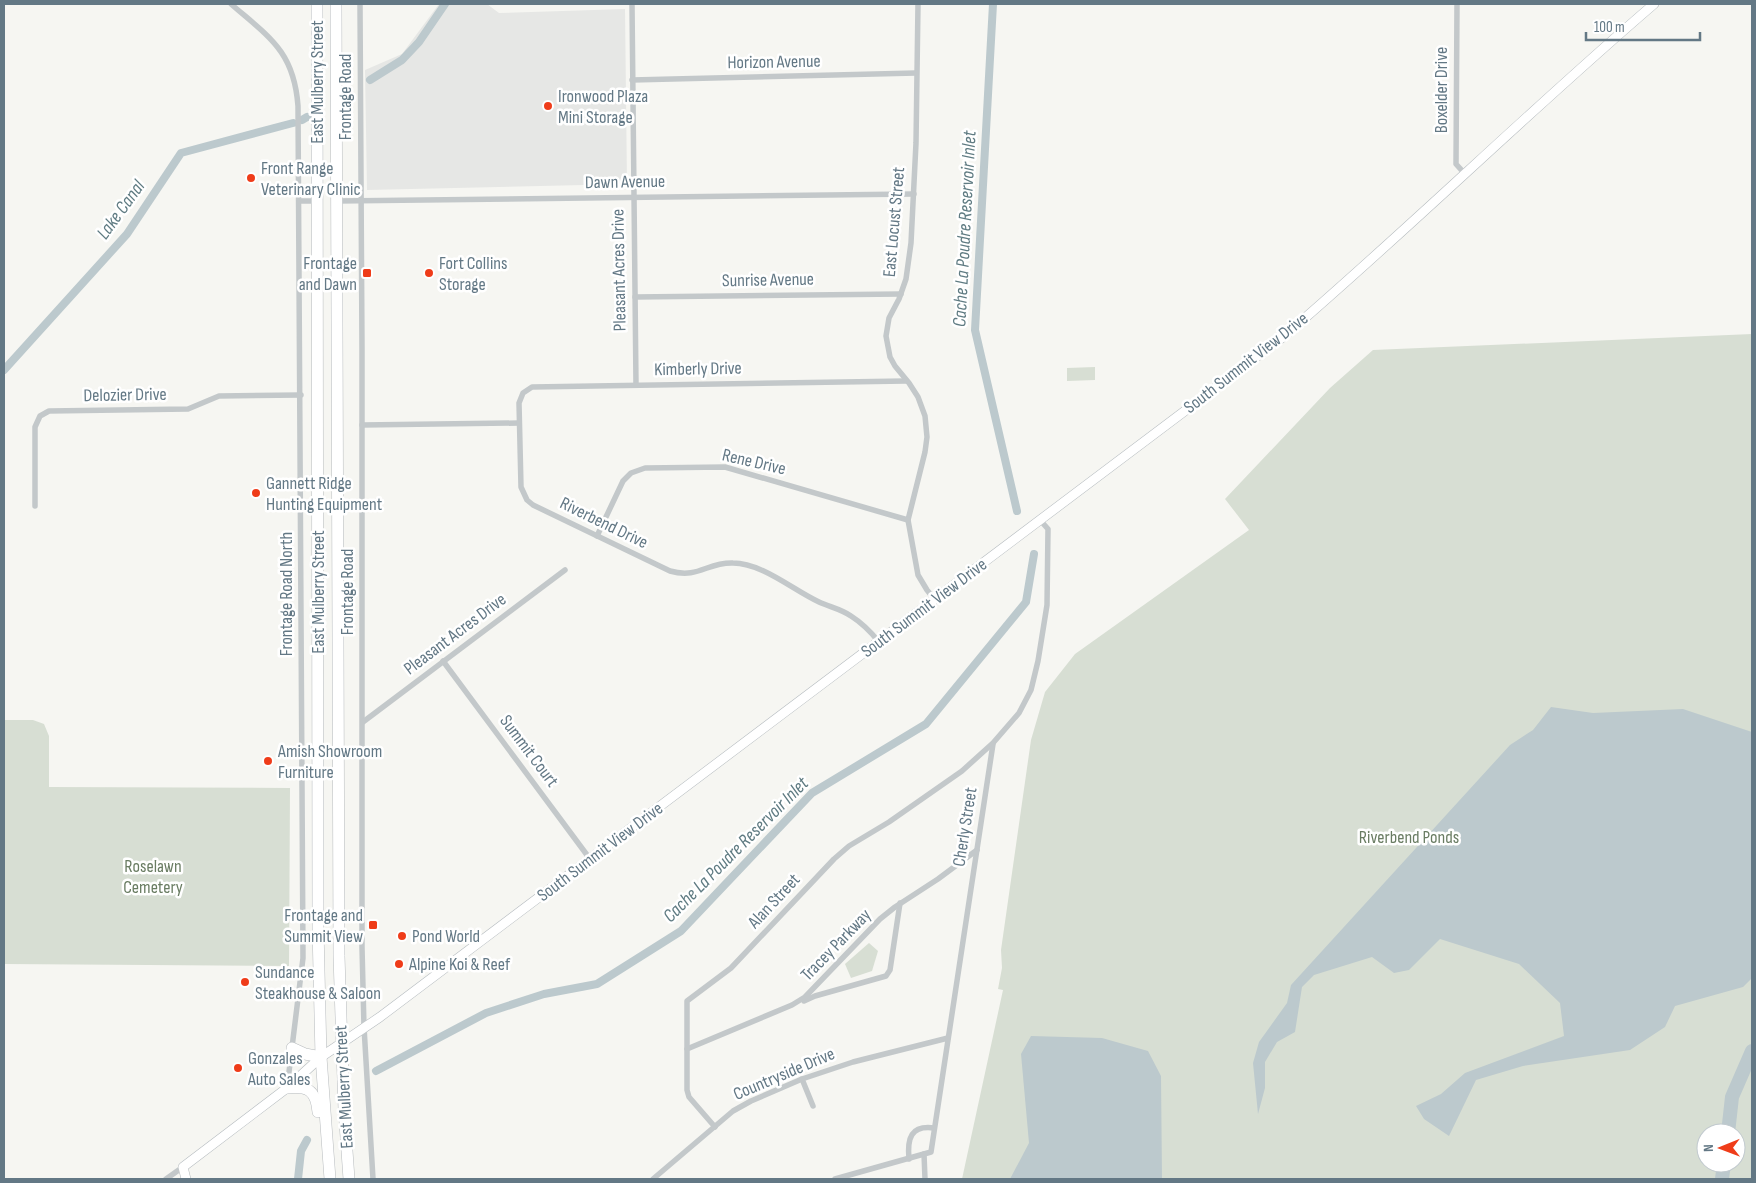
<svg xmlns="http://www.w3.org/2000/svg" width="1756" height="1183" viewBox="0 0 1756 1183" font-family="'Sofia Sans Condensed',sans-serif">
<style>
.built{fill:#e6e7e5}
.green{fill:#d7ded3;fill-rule:evenodd}
.water{fill:#bcc9cd}
.lines{fill:none;stroke-linecap:round;stroke-linejoin:round}
.canal{stroke:#bcc9cd;stroke-width:8}
.river{stroke:#bcc9cd;stroke-width:14}
.secondary-casing{stroke:#b5bbbf;stroke-width:10}
.highway-casing{stroke:#b7bbbe;stroke-width:12}
.street{stroke:#c3c8ca;stroke-width:5.5}
.secondary{stroke:#fff;stroke-width:9}
.highway{stroke:#fff;stroke-width:11}
.poi-dot{fill:#ef3c19;stroke:#fff;stroke-width:2}
.labels{text-anchor:middle;dominant-baseline:central;stroke-width:5;stroke-linejoin:round;paint-order:stroke}
.street-label{font-size:18px;fill:#637885;stroke:#fff}
.poi-label{font-size:18px;fill:#637885;stroke:#fff;text-anchor:start}
.park-label{font-size:18px;fill:#697c62;stroke:#fff}
.water-label{font-size:19px;font-style:italic;fill:#5f7b82;stroke:#fff}
</style>
<rect width="100%" height="100%" fill="#f6f6f2"/>
<path class="built" d="M 439,4 L 487,4 L 499,13 L 625,9 L 627,184 L 367,190 L 365,70 L 402,54 Z"/>
<g class="green">
<path d="M 1752,334 L 1752,1179 L 962,1179 L 1003,990 L 998,989 L 1002,968 L 1001,950 L 1031,740 L 1045,692 L 1075,654 L 1249,530 L 1225,499 L 1330,388 L 1373,350 ZM 1706,1133 L 1736,1133 L 1736,1163 L 1706,1163 Z"/>
<path d="M 1095,367 L 1095,380 L 1067,381 L 1067,368 Z"/>
<path d="M 4,720 L 33,720 L 44,724 L 49,736 L 49,787 L 290,788 L 289,966 L 4,964 Z"/>
<path d="M 869,943 L 878,951 L 872,971 L 851,978 L 845,964 Z"/>
</g>
<g class="water">
<path d="M 1551,707 L 1593,713 L 1683,709 L 1752,732 L 1752,978 L 1743,987 L 1675,1006 L 1665,1027 L 1630,1050 L 1523,1066 L 1476,1080 L 1449,1136 L 1424,1119 L 1416,1106 L 1441,1094 L 1465,1073 L 1564,1036 L 1560,1003 L 1519,964 L 1440,939 L 1409,970 L 1394,973 L 1372,957 L 1314,975 L 1302,987 L 1295,1032 L 1277,1042 L 1265,1062 L 1265,1088 L 1258,1114 L 1253,1063 L 1259,1042 L 1287,1003 L 1291,985 L 1510,745 L 1533,730 Z"/>
<path d="M 1031,1036 L 1102,1038 L 1148,1051 L 1161,1076 L 1162,1179 L 1010,1179 L 1029,1143 L 1021,1054 Z"/>
</g>
<g class="lines">
<g class="canal">
<path d="M 993,4 L 975,330 L 1017,511"/>
<path d="M 370,80 L 402,60 L 419,42 L 445,4"/>
<path d="M 302,120 L 307,117"/>
<path d="M 4,370 L 127,234 L 181,153 L 293,123"/>
<path d="M 376,1071 L 486,1013 L 544,994 L 597,984 L 681,931 L 812,793 L 926,724 L 1026,602 L 1034,554"/>
<path d="M 298,1179 L 301,1151 L 307,1140"/>
</g>
<g class="river">
<path d="M 1728,1133 L 1732,1097 L 1752,1051"/>
<path d="M 1722,1179 L 1724,1163"/>
</g>
<defs>
<path id="secondary" d="M 186,1179 L 183,1167 L 287,1088 L 321,1057 L 380,1017 L 1283,337 C 1409,229 1528,112 1654,4"/>
<g id="highway">
<path d="M 317,4 L 318,928 L 321,1057 L 330,1179"/>
<path d="M 336,4 L 339,956 L 344,1109 L 349,1179"/>
<path d="M 292,1048 L 305,1054 L 321,1057"/>
<path d="M 287,1088 C 308,1086 316,1090 318,1112"/>
</g>
</defs>
<use href="#secondary" class="secondary-casing"/>
<use href="#highway" class="highway-casing"/>
<g class="street">
<path d="M 231,4 C 269,37 294,51 298,106 L 303,958 L 287,1088"/>
<path d="M 360,4 L 362,349 L 362,947 L 364,1027 L 373,1179"/>
<path d="M 632,4 L 636,385"/>
<path d="M 918,4 L 916,143 L 911,243 L 906,279 L 899,299 L 889,318 L 886,336 L 890,357 L 895,366 L 909,383 L 918,397 L 925,416 L 927,437 L 925,452 L 908,520 L 918,575 L 927,590 L 935,600"/>
<path d="M 1457,4 L 1456,164 L 1465,174"/>
<path d="M 632,80 L 916,73"/>
<path d="M 299,201 L 317,201"/>
<path d="M 337,201 L 914,194"/>
<path d="M 635,297 L 901,294"/>
<path d="M 362,425 L 519,423"/>
<path d="M 35,506 L 35,427 L 40,416 L 49,411 L 188,409 L 219,396 L 301,395"/>
<path d="M 597,536 L 623,481 L 631,473 L 645,468 L 725,467 L 908,520"/>
<path d="M 879,642 C 871,632 862,623 851,616 C 841,609 830,607 819,602 C 793,590 762,563 733,563 C 707,562 699,579 670,571 L 533,505 L 527,500 L 521,487 L 519,403 L 523,393 L 532,387 L 906,381"/>
<path d="M 443,661 L 590,859"/>
<path d="M 363,722 L 565,570"/>
<path d="M 804,1001 L 815,996 L 886,976 L 890,970 L 900,903"/>
<path d="M 687,1049 L 792,1005 L 805,997 L 880,919 L 895,907 L 938,879 L 977,850"/>
<path d="M 802,1079 L 813,1106"/>
<path d="M 715,1127 L 689,1097 L 687,1090 L 687,1001 L 731,968 L 834,859 L 849,846 L 889,822 L 962,771 L 993,743 L 1019,713 L 1031,690 L 1038,661 L 1047,605 L 1048,529 L 1040,520"/>
<path d="M 924,1154 L 925,1179"/>
<path d="M 909,1159 C 907,1138 911,1125 934,1128"/>
<path d="M 166,1179 L 183,1167"/>
<path d="M 653,1179 L 733,1111 L 751,1101 L 802,1079 L 853,1062 L 948,1038"/>
<path d="M 835,1179 L 931,1152 L 993,744"/>
</g>
<use href="#secondary" class="secondary"/>
<use href="#highway" class="highway"/>
</g>
<g class="poi-dot">
<circle cx="548" cy="106" r="5"/>
<circle cx="251" cy="178" r="5"/>
<rect x="362" y="268" width="10" height="10" rx="2.5"/>
<circle cx="429" cy="273" r="5"/>
<circle cx="256" cy="493" r="5"/>
<circle cx="268" cy="761" r="5"/>
<rect x="368" y="920" width="10" height="10" rx="2.5"/>
<circle cx="402" cy="936" r="5"/>
<circle cx="399" cy="964" r="5"/>
<circle cx="245" cy="982" r="5"/>
<circle cx="238" cy="1068" r="5"/>
</g>
<g class="labels">
<g class="street-label">
<text transform="translate(774 62) rotate(-1)">Horizon Avenue</text>
<text transform="translate(317 82) rotate(-90)">East Mulberry Street</text>
<text transform="translate(1441 90) rotate(-90)">Boxelder Drive</text>
<text transform="translate(345 97) rotate(-90)">Frontage Road</text>
<text transform="translate(625 182) rotate(-1)">Dawn Avenue</text>
<text transform="translate(894 222) rotate(-85)">East Locust Street</text>
<text transform="translate(619 270) rotate(-91)">Pleasant Acres Drive</text>
<text transform="translate(768 280) rotate(-1)">Sunrise Avenue</text>
<text transform="translate(1246 363) rotate(-38)">South Summit View Drive</text>
<text transform="translate(698 369) rotate(-1)">Kimberly Drive</text>
<text transform="translate(125 395) rotate(-1)">Delozier Drive</text>
<text transform="translate(754 462) rotate(13)">Rene Drive</text>
<text transform="translate(604 523) rotate(26)">Riverbend Drive</text>
<text transform="translate(318 592) rotate(-90)">East Mulberry Street</text>
<text transform="translate(347 592) rotate(-90)">Frontage Road</text>
<text transform="translate(286 594) rotate(-90)">Frontage Road North</text>
<text transform="translate(924 608) rotate(-37)">South Summit View Drive</text>
<text transform="translate(455 634) rotate(-37)">Pleasant Acres Drive</text>
<text transform="translate(529 751) rotate(53)">Summit Court</text>
<text transform="translate(965 827) rotate(-81)">Cherly Street</text>
<text transform="translate(600 852) rotate(-37)">South Summit View Drive</text>
<text transform="translate(774 901) rotate(-47)">Alan Street</text>
<text transform="translate(836 945) rotate(-46)">Tracey Parkway</text>
<text transform="translate(784 1074) rotate(-23)">Countryside Drive</text>
<text transform="translate(344 1087) rotate(-93)">East Mulberry Street</text>
</g>
<g class="poi-label">
<text x="558" y="96">Ironwood Plaza<tspan x="558" dy="21">Mini Storage</tspan></text>
<text x="261" y="168">Front Range<tspan x="261" dy="21">Veterinary Clinic</tspan></text>
<text x="357" y="263" text-anchor="end">Frontage<tspan x="357" dy="21">and Dawn</tspan></text>
<text x="439" y="263">Fort Collins<tspan x="439" dy="21">Storage</tspan></text>
<text x="266" y="483">Gannett Ridge<tspan x="266" dy="21">Hunting Equipment</tspan></text>
<text x="278" y="751">Amish Showroom<tspan x="278" dy="21">Furniture</tspan></text>
<text x="363" y="915" text-anchor="end">Frontage and<tspan x="363" dy="21">Summit View</tspan></text>
<text x="412" y="936">Pond World</text>
<text x="409" y="964">Alpine Koi &amp; Reef</text>
<text x="255" y="972">Sundance<tspan x="255" dy="21">Steakhouse &amp; Saloon</tspan></text>
<text x="248" y="1058">Gonzales<tspan x="248" dy="21">Auto Sales</tspan></text>
</g>
<g class="park-label">
<text x="1409" y="837">Riverbend Ponds</text>
<text x="153" y="866">Roselawn<tspan x="153" dy="21">Cemetery</tspan></text>
</g>
<g class="water-label">
<text transform="translate(121 210) rotate(-54)">Lake Canal</text>
<text transform="translate(965 229) rotate(-87)">Cache La Poudre Reservoir Inlet</text>
<text transform="translate(736 850) rotate(-45)">Cache La Poudre Reservoir Inlet</text>
</g>
</g>
<rect width="1756" height="1183" fill="none" stroke="#637885" stroke-width="10"/>
<g transform="translate(1721 1148) rotate(269)"><circle r="24" fill="#ffffff" stroke="#c1c9ce"/>
<path d="M0-4L9 19L0 12L-9 19Z" fill="#ef3c19"/>
<text y="-8" font-size="14" font-weight="bold" text-anchor="middle" fill="#637885">N</text>
</g>
<path d="M1586 32v8h114v-8" fill="none" stroke="#637885" stroke-width="2.5"/>
<text x="1594" y="32" font-size="15" fill="#637885" stroke="#ffffff" stroke-width="4" paint-order="stroke">100 m</text>
</svg>
